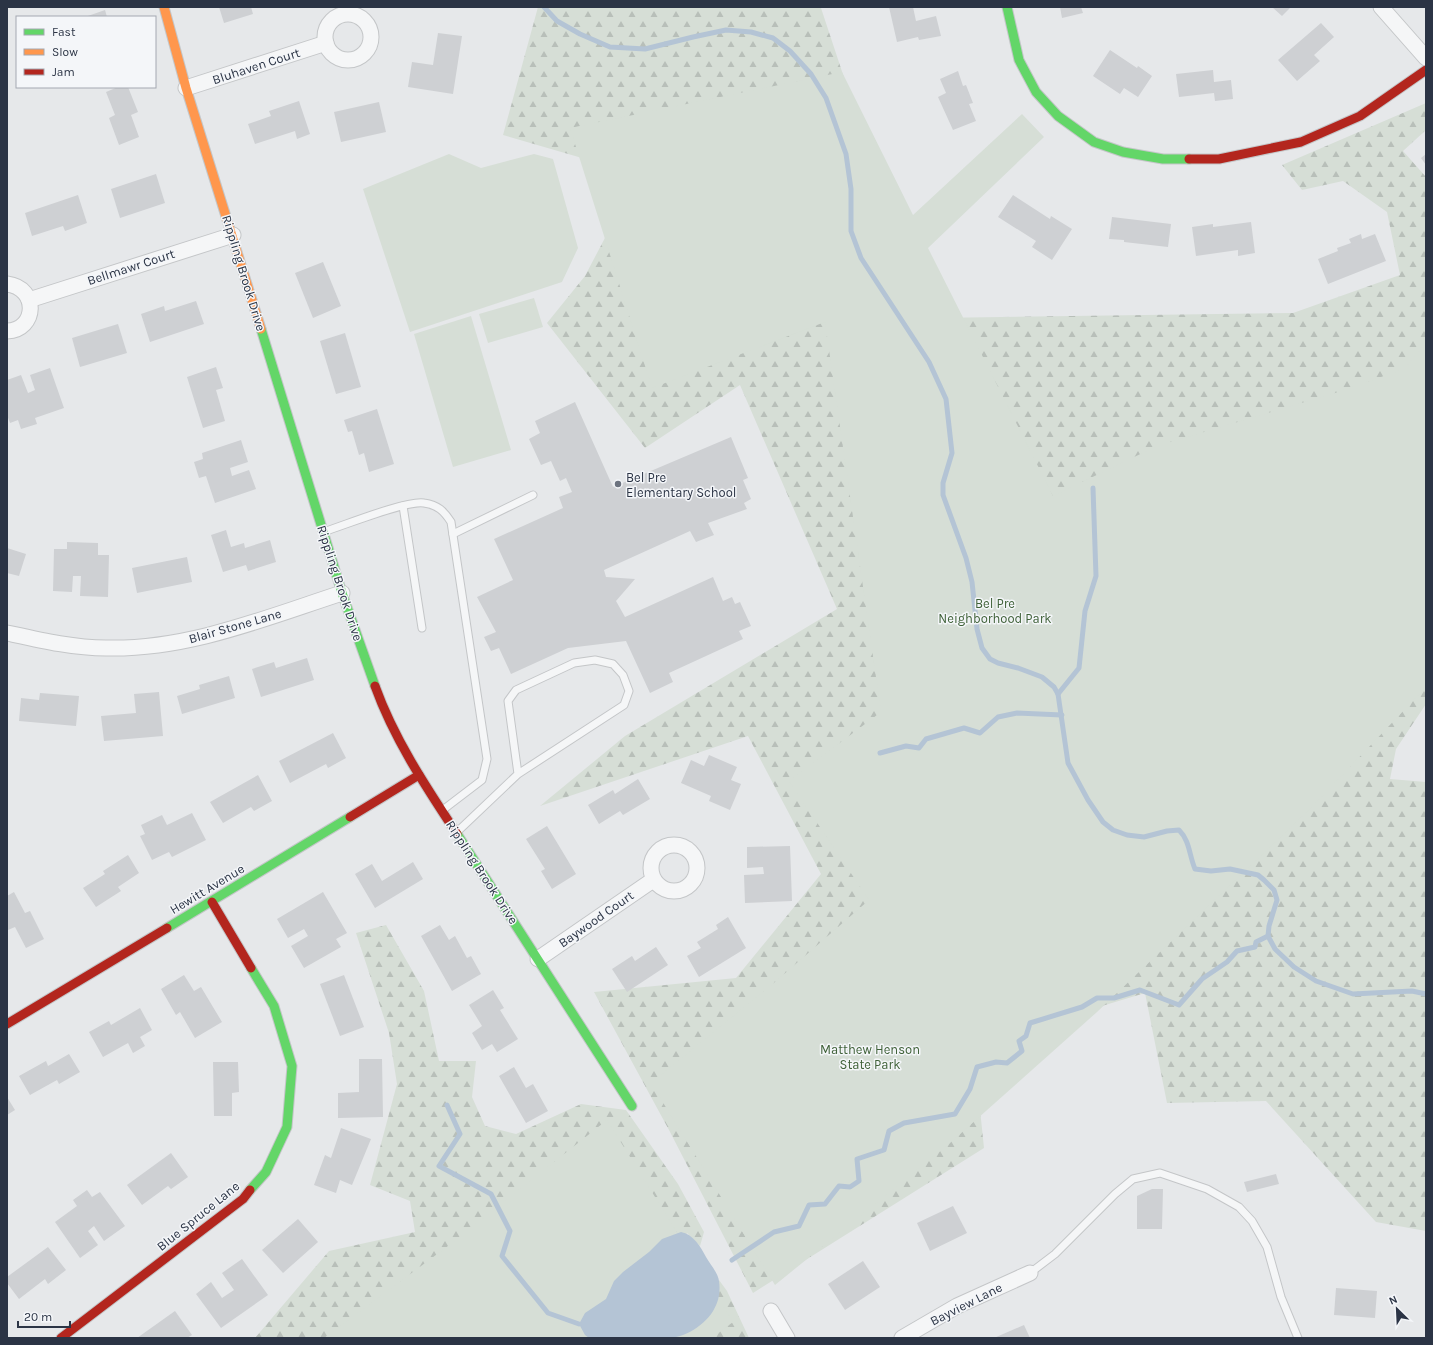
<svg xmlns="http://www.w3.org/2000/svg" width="1433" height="1345" viewBox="0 0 1433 1345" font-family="Karla,sans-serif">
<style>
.forest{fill:url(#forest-firs)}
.green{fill:#d6ded6}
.water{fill:#b4c4d5}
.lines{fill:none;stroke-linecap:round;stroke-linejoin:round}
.stream{stroke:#b4c4d5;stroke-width:5}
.building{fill:#ced0d3}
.lane-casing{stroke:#c4c6c8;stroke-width:9}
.street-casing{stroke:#c4c6c8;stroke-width:17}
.fast-casing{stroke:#c4c6c8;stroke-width:11}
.slow-casing{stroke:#c4c6c8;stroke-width:11}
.jam-casing{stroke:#c4c6c8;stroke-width:11}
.lane{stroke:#f5f6f7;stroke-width:7}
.street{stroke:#f5f6f7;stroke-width:15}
.fast{stroke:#63d668;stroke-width:9}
.slow{stroke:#ff974d;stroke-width:9}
.jam{stroke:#b3261e;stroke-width:9}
.poi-dot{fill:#6c737f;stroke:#f4f6f9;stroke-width:1.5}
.labels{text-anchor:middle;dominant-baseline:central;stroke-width:3;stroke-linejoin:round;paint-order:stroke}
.street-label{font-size:13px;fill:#2b3445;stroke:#f4f6f9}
.poi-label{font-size:13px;fill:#2b3445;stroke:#f4f6f9;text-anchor:start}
.park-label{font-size:13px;fill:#3f6138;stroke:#f4f6f9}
</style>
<defs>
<pattern id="forest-firs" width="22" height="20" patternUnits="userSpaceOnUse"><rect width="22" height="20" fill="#d6ded6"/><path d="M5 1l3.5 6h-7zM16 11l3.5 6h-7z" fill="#b8bfb9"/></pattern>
</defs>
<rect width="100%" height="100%" fill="#e6e8ea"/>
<g class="forest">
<path d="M 538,7 L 821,8 L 864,138 L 934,318 L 1293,313 L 1400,275 L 1387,212 L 1343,181 L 1302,190 L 1282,165 L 1426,103 L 1426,130 L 1403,151 L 1426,177 L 1426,704 L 1396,749 L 1390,779 L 1426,782 L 1426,1231 L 1376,1222 L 1266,1101 L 1167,1103 L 1145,993 L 1072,1015 L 978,1090 L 984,1148 L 753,1293 L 669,1130 L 594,992 L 736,978 L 821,874 L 748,736 L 540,806 L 625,736 L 837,609 L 740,385 L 645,448 L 547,323 L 585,276 L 607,234 L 606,165 L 503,135 Z"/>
<path d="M 386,925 L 424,991 L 439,1061 L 476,1061 L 472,1097 L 485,1126 L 516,1134 L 581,1104 L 626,1110 L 678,1184 L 704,1232 L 700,1246 L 687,1233 L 663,1338 L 255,1338 L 329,1251 L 415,1232 L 410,1201 L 370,1185 L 397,1084 L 389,1033 L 356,933 Z"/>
<path d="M 719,1280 L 727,1291 L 749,1338 L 676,1338 L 718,1299 Z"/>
</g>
<g class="green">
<path d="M 842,72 L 913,215 L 1022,114 L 1044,137 L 928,248 L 1053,496 L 1157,446 L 1335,393 L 1404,369 L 1426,343 L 1426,687 L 1311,808 L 1097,1012 L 950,1143 L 775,1285 L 651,1083 L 775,982 L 869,900 L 789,781 L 881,712 L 825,322 L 652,388 L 570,128 Z"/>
<path d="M 449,154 L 481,168 L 534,154 L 553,159 L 578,248 L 562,282 L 410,332 L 363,189 Z"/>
<path d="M 534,298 L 543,327 L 488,343 L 479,314 Z"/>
<path d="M 471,316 L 511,450 L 453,467 L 414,334 Z"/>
<path d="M 607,1120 L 733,1322 L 712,1338 L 324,1338 L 448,1246 Z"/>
</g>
<path class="water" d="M 681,1232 C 693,1234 701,1247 706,1257 C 710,1264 718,1273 719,1281 C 723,1307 705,1326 683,1335 C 668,1342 609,1338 589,1338 L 585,1335 L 579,1324 L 585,1313 L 606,1299 L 614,1281 L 623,1272 L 649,1252 L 662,1239 Z"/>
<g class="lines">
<g class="stream">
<path d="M 544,7 L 557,21 L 580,34 L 610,47 L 645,49 L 693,37 L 726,30 L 751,32 L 773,38 L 790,51 L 811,74 L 826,98 L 846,154 L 851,189 L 851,231 L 861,258 L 929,362 L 946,399 L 952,453 L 943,483 L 943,495 L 966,558 L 972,582 L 977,629 L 982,648 L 990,659 L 998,663 L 1018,668 L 1042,677 L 1054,687 L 1058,694 L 1068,763 L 1088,800 L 1103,822 L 1113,830 L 1127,835 L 1144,837 L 1167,831 L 1179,830 C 1190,841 1189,855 1195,869 L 1211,871 L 1230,869 L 1258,875 L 1264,880 L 1274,890 L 1277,900 L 1269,926 L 1268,936 L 1275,949 L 1294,967 L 1316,981 L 1353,994 L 1412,991 L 1426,994"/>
<path d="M 1058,694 L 1079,668 L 1085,611 L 1096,576 L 1093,488"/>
<path d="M 880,753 L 906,746 L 919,748 L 926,739 L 964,728 L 980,733 L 998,717 L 1017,713 L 1062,715"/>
<path d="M 447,1105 L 460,1134 L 439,1166 L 491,1194 L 510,1231 L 502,1256 L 548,1313 L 579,1324"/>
<path d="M 732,1260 L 774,1232 L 799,1226 L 809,1205 L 825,1204 L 839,1186 L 850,1187 L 859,1181 L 857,1159 L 884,1150 L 889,1131 L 904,1123 L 955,1114 L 970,1089 L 977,1067 L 996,1062 L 1007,1063 L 1022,1051 L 1019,1041 L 1026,1036 L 1030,1023 L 1082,1007 L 1097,998 L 1114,998 L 1140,990 L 1179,1005 L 1202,979 L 1227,962 L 1237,951 L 1255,947 L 1256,942 L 1268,936"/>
</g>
</g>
<g class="building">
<path d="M 219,7 L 251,7 L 253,14 L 224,23 Z"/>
<path d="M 889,7 L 913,7 L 916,21 L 936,16 L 941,36 L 919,40 L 918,37 L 897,42 Z"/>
<path d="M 1060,7 L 1081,7 L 1083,13 L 1062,18 Z"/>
<path d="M 1272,7 L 1291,7 L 1282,16 Z"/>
<path d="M 105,10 L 107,17 L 85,17 Z"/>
<path d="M 1321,23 L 1334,37 L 1314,55 L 1320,61 L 1297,81 L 1278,60 Z"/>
<path d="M 438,33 L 462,36 L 453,94 L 408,87 L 412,62 L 433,65 Z"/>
<path d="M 1110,50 L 1137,68 L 1138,66 L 1152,76 L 1138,97 L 1124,88 L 1120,94 L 1093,76 Z"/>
<path d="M 1213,70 L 1214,82 L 1231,80 L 1233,99 L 1215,101 L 1214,93 L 1179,97 L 1176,74 Z"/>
<path d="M 958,71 L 963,86 L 966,85 L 973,103 L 969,104 L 976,121 L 953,130 L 938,97 L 946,93 L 940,79 Z"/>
<path d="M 118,87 L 128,87 L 138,112 L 131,115 L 139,137 L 119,145 L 109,118 L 115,115 L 106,92 Z"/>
<path d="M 299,101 L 310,134 L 297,139 L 295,131 L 255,144 L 248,124 L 271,116 L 269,111 Z"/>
<path d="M 379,102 L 386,132 L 341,142 L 334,112 Z"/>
<path d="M 1426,154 L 1426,165 L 1421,158 Z"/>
<path d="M 156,174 L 165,203 L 120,218 L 111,189 Z"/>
<path d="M 78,195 L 87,223 L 65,231 L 63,226 L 32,236 L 25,213 Z"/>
<path d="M 1013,195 L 1050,219 L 1051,216 L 1072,229 L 1052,260 L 1032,247 L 1036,241 L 998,217 Z"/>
<path d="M 1112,217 L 1171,224 L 1168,247 L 1124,242 L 1124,240 L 1109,239 Z"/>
<path d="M 1251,222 L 1255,253 L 1238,256 L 1238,250 L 1196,256 L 1192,227 L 1213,224 L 1213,227 Z"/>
<path d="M 1361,234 L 1362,239 L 1375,234 L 1386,261 L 1328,284 L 1318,259 L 1338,251 L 1337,248 L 1351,243 L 1349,239 Z"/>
<path d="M 323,262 L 341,306 L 313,318 L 295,273 Z"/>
<path d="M 196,301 L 204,324 L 150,342 L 141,314 L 164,306 L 165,311 Z"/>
<path d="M 118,324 L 127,353 L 80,367 L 72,338 Z"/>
<path d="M 345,333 L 361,387 L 336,394 L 320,341 Z"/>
<path d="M 216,367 L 223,388 L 216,390 L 225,421 L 203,428 L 187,377 Z"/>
<path d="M 50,368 L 64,408 L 35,418 L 37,424 L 21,429 L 18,420 L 10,423 L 7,415 L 7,380 L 21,375 L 28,393 L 35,390 L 30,375 Z"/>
<path d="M 575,402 L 613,487 L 731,437 L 748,478 L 743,480 L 751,499 L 744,503 L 747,509 L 708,523 L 714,535 L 696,542 L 690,531 L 604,570 L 606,577 L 635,579 L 616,601 L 625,617 L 713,577 L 723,601 L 732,597 L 735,604 L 740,602 L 751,626 L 739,631 L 743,639 L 669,673 L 673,682 L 650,693 L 626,641 L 568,648 L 511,674 L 499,648 L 491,651 L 484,637 L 496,632 L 477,597 L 513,580 L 494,539 L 563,508 L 559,497 L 572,492 L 566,478 L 560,481 L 551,461 L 541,465 L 529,439 L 540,433 L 535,421 Z"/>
<path d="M 377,409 L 394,464 L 369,472 L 364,453 L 359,455 L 352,431 L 348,432 L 344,420 Z"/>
<path d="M 241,440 L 248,462 L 230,468 L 232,476 L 249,470 L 256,489 L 215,503 L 206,476 L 199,478 L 194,462 L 203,459 L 202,453 Z"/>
<path d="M 226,530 L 231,547 L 244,543 L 245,548 L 270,540 L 276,562 L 248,571 L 246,565 L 223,572 L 211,535 Z"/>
<path d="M 67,542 L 98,543 L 98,555 L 109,555 L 108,597 L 80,596 L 81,576 L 73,576 L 72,592 L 53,591 L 54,549 L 67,549 Z"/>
<path d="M 7,548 L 26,554 L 19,576 L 7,573 Z"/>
<path d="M 187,557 L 192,582 L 137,593 L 132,568 Z"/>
<path d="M 307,658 L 314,680 L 261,697 L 252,669 L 274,662 L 276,668 Z"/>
<path d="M 229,676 L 235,698 L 182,714 L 177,696 L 200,689 L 199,685 Z"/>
<path d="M 159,692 L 163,736 L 104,741 L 101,716 L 136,713 L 134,694 Z"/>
<path d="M 40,693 L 79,696 L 76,726 L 19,721 L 21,698 L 39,700 Z"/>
<path d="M 333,733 L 346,758 L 328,768 L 326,764 L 290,783 L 279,761 Z"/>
<path d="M 709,755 L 737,767 L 731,780 L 741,784 L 730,810 L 709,801 L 711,796 L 681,783 L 691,760 L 704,766 Z"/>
<path d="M 258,775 L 272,801 L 254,811 L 251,807 L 223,823 L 210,802 Z"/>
<path d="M 638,779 L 650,799 L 623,815 L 620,811 L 599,824 L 588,805 L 613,790 L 615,794 Z"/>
<path d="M 192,813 L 206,840 L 172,857 L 169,852 L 152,860 L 140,836 L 145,834 L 141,825 L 162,815 L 167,825 Z"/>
<path d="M 547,826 L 576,874 L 552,889 L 541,871 L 545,869 L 526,839 Z"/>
<path d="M 790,846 L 792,901 L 745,903 L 744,875 L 764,874 L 763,867 L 747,868 L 747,847 Z"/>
<path d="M 128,855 L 139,873 L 118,887 L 121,891 L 96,907 L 83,888 L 105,874 L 103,871 Z"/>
<path d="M 413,862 L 423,879 L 375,908 L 355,874 L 372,864 L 382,881 Z"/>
<path d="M 14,892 L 25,913 L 30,911 L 44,939 L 26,948 L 15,927 L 8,930 L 7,928 L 7,896 Z"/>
<path d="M 323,892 L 347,933 L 336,939 L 341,947 L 304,968 L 291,946 L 308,936 L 304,929 L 288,938 L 277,919 Z"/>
<path d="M 728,917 L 746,948 L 699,977 L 687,956 L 701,948 L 697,942 L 718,929 L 716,925 Z"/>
<path d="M 440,925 L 449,940 L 455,936 L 467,958 L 471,956 L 481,974 L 452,991 L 421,936 Z"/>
<path d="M 656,947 L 668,965 L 627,992 L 612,969 L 632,956 L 635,961 Z"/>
<path d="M 184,975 L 194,991 L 201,987 L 222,1022 L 195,1038 L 180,1012 L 176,1015 L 161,989 Z"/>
<path d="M 344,975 L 364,1027 L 340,1036 L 320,984 Z"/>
<path d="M 493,990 L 504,1008 L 500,1010 L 518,1039 L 497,1052 L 492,1044 L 482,1050 L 472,1033 L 482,1026 L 469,1005 Z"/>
<path d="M 140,1008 L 152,1030 L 140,1037 L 145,1046 L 133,1053 L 128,1043 L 103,1057 L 89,1032 L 109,1021 L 111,1025 Z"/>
<path d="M 69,1054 L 80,1072 L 59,1084 L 57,1080 L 30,1095 L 19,1076 L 46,1061 L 48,1066 Z"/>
<path d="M 359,1059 L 382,1059 L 383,1117 L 338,1118 L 338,1093 L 359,1092 Z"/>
<path d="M 213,1062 L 238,1062 L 239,1092 L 232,1093 L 232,1116 L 214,1116 Z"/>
<path d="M 514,1067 L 526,1088 L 533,1084 L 548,1111 L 526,1123 L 499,1076 Z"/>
<path d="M 7,1097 L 15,1110 L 7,1115 Z"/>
<path d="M 341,1128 L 371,1139 L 352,1185 L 340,1180 L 336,1193 L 314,1185 L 325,1155 L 331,1158 Z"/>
<path d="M 171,1153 L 188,1177 L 171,1189 L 168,1186 L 142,1205 L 127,1185 Z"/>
<path d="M 1276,1174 L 1279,1184 L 1247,1192 L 1244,1182 Z"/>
<path d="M 1152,1189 L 1163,1189 L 1162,1229 L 1137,1229 L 1137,1196 Z"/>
<path d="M 87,1190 L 92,1197 L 100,1192 L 125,1226 L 104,1241 L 94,1226 L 88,1231 L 98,1245 L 80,1258 L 55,1222 L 77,1206 L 73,1200 Z"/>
<path d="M 953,1206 L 967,1233 L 930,1251 L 917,1223 Z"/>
<path d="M 298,1219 L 318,1242 L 283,1273 L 262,1250 Z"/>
<path d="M 48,1247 L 66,1270 L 48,1284 L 45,1279 L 19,1299 L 7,1283 L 7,1277 Z"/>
<path d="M 242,1259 L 268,1295 L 221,1328 L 196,1294 L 211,1282 L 222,1298 L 234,1290 L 222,1273 Z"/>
<path d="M 863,1261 L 880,1287 L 845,1310 L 828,1284 Z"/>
<path d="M 1336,1288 L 1377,1291 L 1375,1318 L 1334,1315 Z"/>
<path d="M 175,1311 L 192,1335 L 187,1338 L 137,1338 Z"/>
<path d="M 1024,1325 L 1030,1338 L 994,1338 Z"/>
</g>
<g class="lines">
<defs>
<g id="lane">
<path d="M 403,506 L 422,628"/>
<path d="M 326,531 C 345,525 407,500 424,503 C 438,505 444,511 451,522 L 487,759 L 482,780 L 444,809"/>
<path d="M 453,534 L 533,495"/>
<path d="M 457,832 L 518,774 L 624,705 L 629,691 L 623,675 L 613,664 L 595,660 L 574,663 L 516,690 L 508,701 L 518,774"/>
<path d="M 1030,1273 L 1055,1254 L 1115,1194 L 1133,1179 L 1160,1173 L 1207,1189 L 1239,1207 L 1252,1221 L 1267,1247 L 1281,1297 L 1298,1338"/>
</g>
<g id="street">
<path d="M 1381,7 L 1426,58"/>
<circle cx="348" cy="37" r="23"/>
<path d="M 186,88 L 326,43"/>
<path d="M 7,284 C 39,288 37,330 7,331"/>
<path d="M 29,300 L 233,235"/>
<path d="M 7,633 C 39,640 73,648 106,648 C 188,650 265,618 342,593"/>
<circle cx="674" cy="868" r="23"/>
<path d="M 538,959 L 653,880"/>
<path d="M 771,1311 L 787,1338"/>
<path d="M 902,1338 L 957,1306 L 1030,1273"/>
</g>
<g id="fast">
<path d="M 1007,7 L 1019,60 L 1036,92 L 1058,116 L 1094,142 L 1123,152 L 1163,159 L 1189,159"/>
<path d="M 261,329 L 342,593 L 375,686"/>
<path d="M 457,834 L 632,1106"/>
<path d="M 167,928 L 350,817"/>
<path d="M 250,1190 L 266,1172 L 287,1127 L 292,1066 L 274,1006 L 251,968"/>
</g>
<path id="slow" d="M 164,7 L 186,88 L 261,329"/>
<g id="jam">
<path d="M 1189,159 L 1219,159 L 1301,142 L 1360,116 L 1426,70"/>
<path d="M 375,686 C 394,739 426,787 457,834"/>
<path d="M 350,817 L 419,775"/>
<path d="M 212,902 L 251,968"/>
<path d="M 7,1024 L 167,928"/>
<path d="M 61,1338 L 243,1199 L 250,1190"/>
</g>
</defs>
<use href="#lane" class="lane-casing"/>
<use href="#street" class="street-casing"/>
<use href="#fast" class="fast-casing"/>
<use href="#slow" class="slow-casing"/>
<use href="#jam" class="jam-casing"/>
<use href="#lane" class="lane"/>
<use href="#street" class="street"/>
<use href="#fast" class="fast"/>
<use href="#slow" class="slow"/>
<use href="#jam" class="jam"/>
</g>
<circle class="poi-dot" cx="618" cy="484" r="4"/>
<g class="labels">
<g class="street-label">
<text transform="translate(256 66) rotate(-18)">Bluhaven Court</text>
<text transform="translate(131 267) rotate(-18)">Bellmawr Court</text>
<text transform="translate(244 273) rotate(73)">Rippling Brook Drive</text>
<text transform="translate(340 583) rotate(72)">Rippling Brook Drive</text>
<text transform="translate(235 626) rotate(-16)">Blair Stone Lane</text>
<text transform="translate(482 872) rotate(57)">Rippling Brook Drive</text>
<text transform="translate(207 889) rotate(-31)">Hewitt Avenue</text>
<text transform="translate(596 919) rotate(-35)">Baywood Court</text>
<text transform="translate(198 1216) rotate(-39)">Blue Spruce Lane</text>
<text transform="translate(966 1304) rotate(-27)">Bayview Lane</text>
</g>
<g class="poi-label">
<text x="626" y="477">Bel Pre<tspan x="626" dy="15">Elementary School</tspan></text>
</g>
<g class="park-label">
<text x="995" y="603">Bel Pre<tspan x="995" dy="15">Neighborhood Park</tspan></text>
<text x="870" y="1049">Matthew Henson<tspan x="870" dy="15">State Park</tspan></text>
</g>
</g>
<rect width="1433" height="1345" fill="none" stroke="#2b3445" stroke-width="16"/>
<rect x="16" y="16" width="140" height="72" fill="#f4f6f9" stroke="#a4a8b1"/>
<rect x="24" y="29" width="20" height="6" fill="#63d668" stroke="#a4a8b1"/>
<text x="52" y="36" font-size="12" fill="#2b3445">Fast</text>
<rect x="24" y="49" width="20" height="6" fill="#ff974d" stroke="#a4a8b1"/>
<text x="52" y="56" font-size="12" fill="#2b3445">Slow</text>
<rect x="24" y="69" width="20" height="6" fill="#b3261e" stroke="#a4a8b1"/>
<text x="52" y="76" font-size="12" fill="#2b3445">Jam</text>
<g transform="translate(1397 1309) rotate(336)" stroke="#f4f6f9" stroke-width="3" paint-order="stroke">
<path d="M0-3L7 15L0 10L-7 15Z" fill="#2b3445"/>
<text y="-6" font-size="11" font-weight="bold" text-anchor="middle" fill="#2b3445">N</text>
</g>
<path d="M18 1321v6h52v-6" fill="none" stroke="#2b3445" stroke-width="2"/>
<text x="24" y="1321" font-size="12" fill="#2b3445" stroke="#f4f6f9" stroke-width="3" paint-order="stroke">20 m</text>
</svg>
